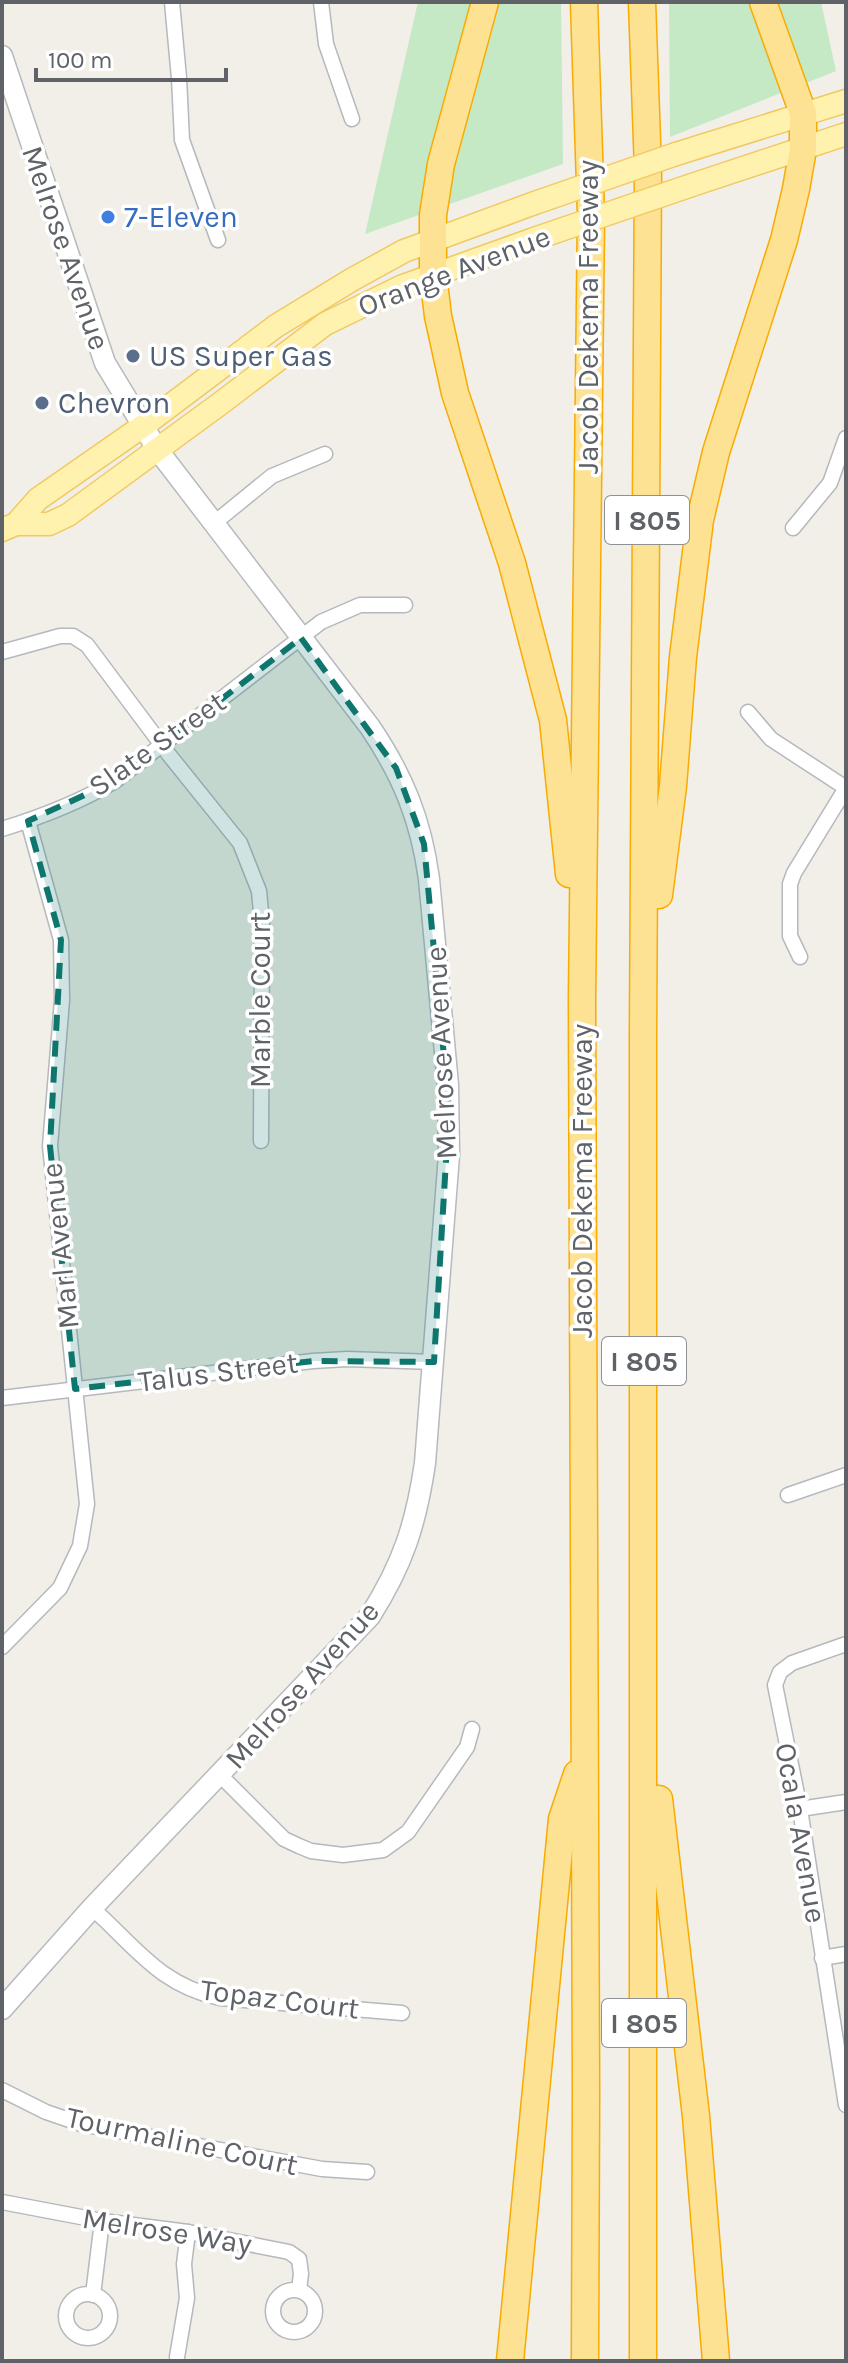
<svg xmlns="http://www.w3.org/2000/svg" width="848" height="2363" viewBox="0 0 848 2363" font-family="Karla,sans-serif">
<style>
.green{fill:#c5e8c5}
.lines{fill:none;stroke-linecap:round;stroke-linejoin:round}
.street-casing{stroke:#b5b8bc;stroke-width:17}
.secondary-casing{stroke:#b6babf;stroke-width:23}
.primary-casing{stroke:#f2c960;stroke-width:25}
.highway-casing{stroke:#f9ab00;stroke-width:29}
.street{stroke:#fff;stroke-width:14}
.secondary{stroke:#fff;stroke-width:20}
.primary{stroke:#fff2af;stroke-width:22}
.highway{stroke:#fde293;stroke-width:26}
.primary-bridge-casing{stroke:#f2c960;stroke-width:25;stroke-linecap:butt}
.primary-bridge{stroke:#fff2af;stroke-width:22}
.marked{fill:#0f766e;fill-opacity:0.2;stroke:#0f766e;stroke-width:6;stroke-dasharray:16 10;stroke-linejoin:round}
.shop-dot{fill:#3f7fe0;stroke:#fff;stroke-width:3}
.service-dot{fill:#5c6f8a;stroke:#fff;stroke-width:3}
.labels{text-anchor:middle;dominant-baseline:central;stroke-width:7;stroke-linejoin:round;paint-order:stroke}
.shield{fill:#fff;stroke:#8f9295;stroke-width:2}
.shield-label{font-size:28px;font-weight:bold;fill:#5f6368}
.shop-label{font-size:30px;fill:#366cbe;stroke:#fff;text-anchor:start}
.street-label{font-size:30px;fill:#5f6368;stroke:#fff}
.service-label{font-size:30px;fill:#4e5e75;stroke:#fff;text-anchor:start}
</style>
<rect width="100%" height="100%" fill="#f1efe8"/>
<g class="green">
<path d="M 418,2 L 561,2 L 563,164 L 365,234 Z"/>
<path d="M 669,2 L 821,2 L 836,71 L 670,137 Z"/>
</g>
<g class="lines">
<defs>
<g id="street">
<path d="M 172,2 L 179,78 L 182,140 L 218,240"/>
<path d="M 321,2 L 326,44 L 352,119"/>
<path d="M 213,524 L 272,476 L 325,454"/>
<path d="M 793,528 L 830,483 L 846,438"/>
<path d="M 2,652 L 60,636 L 73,636 L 87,645 L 170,756 L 240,843 L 259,891 L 262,923 L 261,1141"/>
<path d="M 748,712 L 771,739 L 846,788"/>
<path d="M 2,829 C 41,817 80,802 115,781 L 321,622 L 360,605 L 405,605"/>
<path d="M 800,957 L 790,936 L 790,884 L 794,873 L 846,788"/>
<path d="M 2,1398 L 313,1361 L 347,1359 L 434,1362"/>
<path d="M 788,1495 L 846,1475"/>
<path d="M 846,1644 L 792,1663 L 780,1672 L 775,1685 L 800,1809 L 846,2105"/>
<path d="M 2,1647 L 60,1588 L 80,1546 L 87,1504 L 50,1146 L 62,1000 L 61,940 L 28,821"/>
<path d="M 220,1775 L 284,1839 L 299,1846 L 311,1851 L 343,1855 L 383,1850 L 408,1832 L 467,1747 L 472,1729"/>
<path d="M 800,1809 L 846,1802"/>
<path d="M 92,1908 C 135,1946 159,1985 220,1998 L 402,2013"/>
<path d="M 822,1958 L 846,1954"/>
<path d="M 2,2090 L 46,2112 L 81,2124 L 322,2169 L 367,2172"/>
<path d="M 2,2202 L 102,2221 L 188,2232 L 289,2252 L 299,2259 L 301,2274 L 299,2290"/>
<circle cx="294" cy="2311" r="21"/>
<circle cx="88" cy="2316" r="22"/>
<path d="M 93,2295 L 102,2221"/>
<path d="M 177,2357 L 187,2298 L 184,2264 L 188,2232"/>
</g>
<path id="secondary" d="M 2,56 L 105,363 L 157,449 L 370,727 C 403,776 421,820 429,879 L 448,1085 L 449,1155 L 425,1463 C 416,1524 403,1564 370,1616 L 92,1908 L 2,2009"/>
<g id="primary">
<path d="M 676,154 L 846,101"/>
<path d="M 692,185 L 846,134"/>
<path d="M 16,524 L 38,499 L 143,426 L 276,326 L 353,279 L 404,251 L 532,204"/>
<path d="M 2,530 L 16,524 L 49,524 L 68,515 L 221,403 L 325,324 L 403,286 L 534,239"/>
</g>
<g id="highway">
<path d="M 485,2 L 441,164 L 433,215 L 433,275 L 438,316 L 455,393 L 512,563 L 553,720 L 569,874"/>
<path d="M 584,2 L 591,215 L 582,1000 L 586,2091 L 585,2361"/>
<path d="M 642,2 L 648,170 L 643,1037 L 643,2361"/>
<path d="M 659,895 L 673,786 L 683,657 L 700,520 L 716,452 L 784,240 L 796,189 L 803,149 L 803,113 L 763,2"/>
<path d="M 659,1799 L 696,2116 L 716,2361"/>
<path d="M 510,2361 L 562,1819 L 577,1774"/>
</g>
</defs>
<use href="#street" class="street-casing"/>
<use href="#secondary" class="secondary-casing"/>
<use href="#primary" class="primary-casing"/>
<use href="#highway" class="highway-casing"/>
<use href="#street" class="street"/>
<use href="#secondary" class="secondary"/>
<use href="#primary" class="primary"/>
<use href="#highway" class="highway"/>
<defs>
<g id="primary-bridge">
<path d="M 532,204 L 676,154"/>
<path d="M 534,239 L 692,185"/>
</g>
</defs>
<use href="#primary-bridge" class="primary-bridge-casing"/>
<use href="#primary-bridge" class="primary-bridge"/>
</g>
<path class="marked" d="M 301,638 L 396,768 L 424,844 L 449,1110 L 434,1362 L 313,1361 L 75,1389 L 50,1146 L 61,940 L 28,821 L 115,781 Z"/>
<circle class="shop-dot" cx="108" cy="217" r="8"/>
<g class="service-dot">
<circle cx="133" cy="356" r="8"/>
<circle cx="42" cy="403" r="8"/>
</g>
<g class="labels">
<g class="shield">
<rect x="605" y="496" width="84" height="48" rx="6"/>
<rect x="602" y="1337" width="84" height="48" rx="6"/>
<rect x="602" y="1999" width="84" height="48" rx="6"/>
</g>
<g class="shield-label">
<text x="647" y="520">I 805</text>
<text x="644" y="1361">I 805</text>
<text x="644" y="2023">I 805</text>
</g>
<g class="shop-label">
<text x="124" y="217">7-Eleven</text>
</g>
<g class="street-label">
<text transform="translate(66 248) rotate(71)">Melrose Avenue</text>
<text transform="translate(454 271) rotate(-21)">Orange Avenue</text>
<text transform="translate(588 317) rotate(-90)">Jacob Dekema Freeway</text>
<text transform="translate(157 744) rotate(-35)">Slate Street</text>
<text transform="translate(260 1000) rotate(-90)">Marble Court</text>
<text transform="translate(441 1053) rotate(-93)">Melrose Avenue</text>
<text transform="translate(582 1181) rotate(-90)">Jacob Dekema Freeway</text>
<text transform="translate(60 1246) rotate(-96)">Marl Avenue</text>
<text transform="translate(218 1372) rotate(-7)">Talus Street</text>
<text transform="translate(302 1685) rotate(-48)">Melrose Avenue</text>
<text transform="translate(801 1833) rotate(80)">Ocala Avenue</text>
<text transform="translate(280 1999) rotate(7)">Topaz Court</text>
<text transform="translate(182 2141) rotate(12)">Tourmaline Court</text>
<text transform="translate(167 2231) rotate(9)">Melrose Way</text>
</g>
<g class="service-label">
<text x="149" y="356">US Super Gas</text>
<text x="58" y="403">Chevron</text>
</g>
</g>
<rect width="848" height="2363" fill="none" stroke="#5f6368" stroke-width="8"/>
<path d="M36 68v12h190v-12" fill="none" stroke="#5f6368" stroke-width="4"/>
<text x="48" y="68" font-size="24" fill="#5f6368" stroke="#ffffff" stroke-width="6" paint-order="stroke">100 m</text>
</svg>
